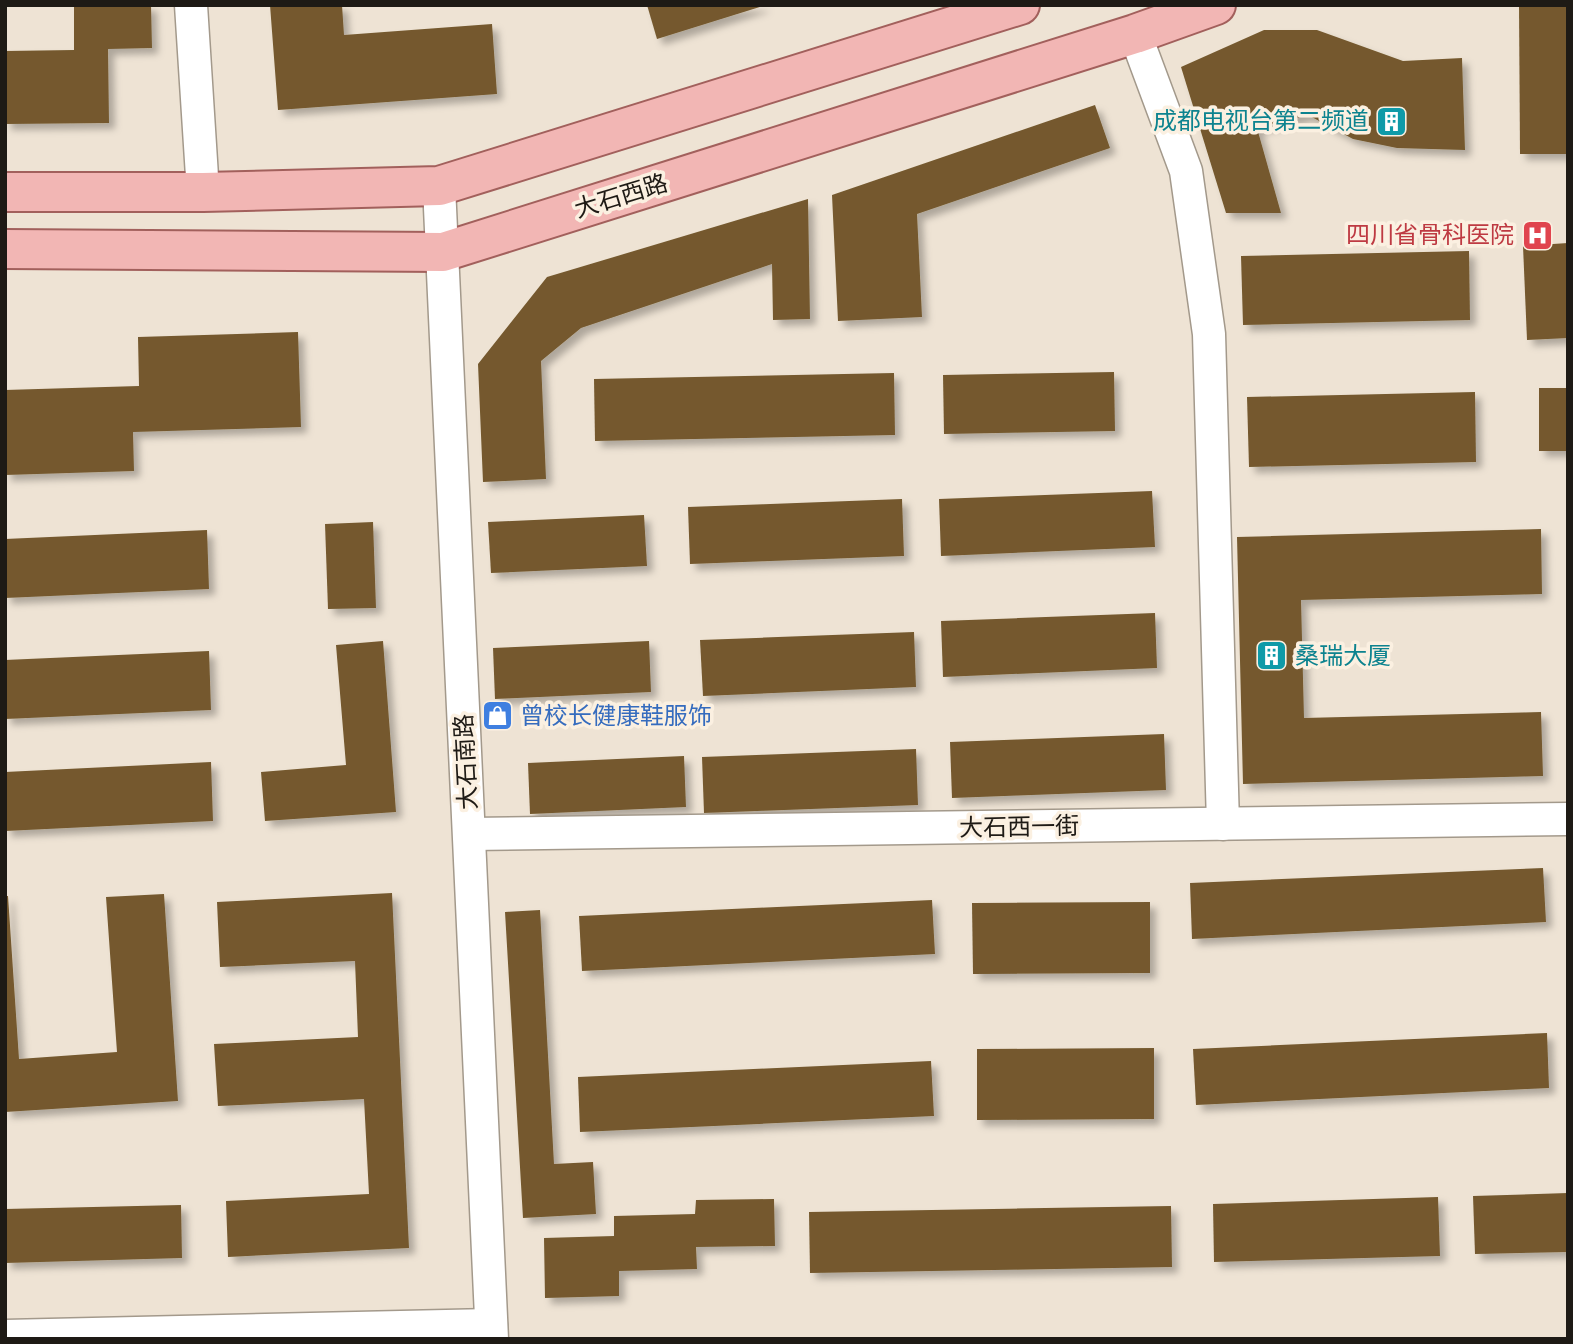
<svg xmlns="http://www.w3.org/2000/svg" width="1573" height="1344" viewBox="0 0 1573 1344" font-family="'DejaVu Sans','Noto Sans SC',sans-serif">
<style>
.building{fill:#74592e;filter:url(#shadow)}
.lines{fill:none;stroke-linecap:round;stroke-linejoin:round}
.street-casing{stroke:#a3998b;stroke-width:35}
.primary-casing{stroke:#a2605c;stroke-width:42}
.street{stroke:#fff;stroke-width:32}
.primary{stroke:#f2b6b4;stroke-width:38}
.labels{text-anchor:middle;dominant-baseline:central;stroke-width:7;stroke-linejoin:round;paint-order:stroke}
.culture-label{font-size:24px;fill:#0d838f;stroke:#fbf0e1;text-anchor:end}
.street-label{font-size:24px;fill:#1e1a15;stroke:#fbf0e1}
.health-label{font-size:24px;fill:#be3a42;stroke:#fbf0e1;text-anchor:end}
.shop-label{font-size:24px;fill:#366cbe;stroke:#fbf0e1;text-anchor:start}
</style>
<defs>
<filter id="shadow"><feDropShadow dx="6" dy="6" stdDeviation="3.5" flood-color="#0004"/></filter>
</defs>
<rect width="100%" height="100%" fill="#eee3d4"/>
<g class="building">
<path d="M 74,5 L 151,5 L 152,48 L 108,49 L 109,123 L 5,124 L 5,51 L 74,50 Z"/>
<path d="M 270,5 L 342,5 L 344,35 L 492,24 L 497,94 L 278,110 Z"/>
<path d="M 647,5 L 763,5 L 763,6 L 657,39 Z"/>
<path d="M 1519,5 L 1568,5 L 1568,154 L 1520,154 Z"/>
<path d="M 1264,30 L 1317,30 L 1403,61 L 1462,58 L 1465,150 L 1397,148 L 1353,139 L 1308,115 L 1257,128 L 1281,213 L 1226,213 L 1181,67 Z"/>
<path d="M 1095,105 L 1110,148 L 917,214 L 922,317 L 838,321 L 832,195 Z"/>
<path d="M 808,199 L 810,319 L 773,320 L 772,264 L 581,328 L 541,361 L 546,479 L 483,482 L 478,364 L 547,277 Z"/>
<path d="M 1568,243 L 1568,338 L 1527,340 L 1523,246 Z"/>
<path d="M 1469,251 L 1470,320 L 1243,325 L 1241,256 Z"/>
<path d="M 298,332 L 301,427 L 133,432 L 134,471 L 5,475 L 5,390 L 139,386 L 138,337 Z"/>
<path d="M 1114,372 L 1115,431 L 944,434 L 943,375 Z"/>
<path d="M 894,373 L 895,435 L 595,441 L 594,379 Z"/>
<rect x="1539" y="388" width="29" height="63"/>
<path d="M 1475,392 L 1476,462 L 1249,467 L 1247,397 Z"/>
<path d="M 1152,491 L 1155,547 L 941,556 L 939,499 Z"/>
<path d="M 902,499 L 904,556 L 690,564 L 688,507 Z"/>
<path d="M 644,515 L 647,566 L 491,573 L 488,522 Z"/>
<path d="M 373,522 L 376,608 L 328,609 L 325,524 Z"/>
<path d="M 1541,529 L 1542,594 L 1301,600 L 1304,718 L 1541,712 L 1543,776 L 1243,784 L 1237,537 Z"/>
<path d="M 207,530 L 209,589 L 5,598 L 5,539 Z"/>
<path d="M 1155,613 L 1157,668 L 943,677 L 941,621 Z"/>
<path d="M 914,632 L 916,687 L 703,696 L 700,640 Z"/>
<path d="M 383,641 L 396,812 L 265,821 L 261,772 L 346,765 L 336,645 Z"/>
<path d="M 649,641 L 651,692 L 495,699 L 493,648 Z"/>
<path d="M 209,651 L 211,710 L 5,719 L 5,660 Z"/>
<path d="M 1164,734 L 1166,790 L 952,798 L 950,742 Z"/>
<path d="M 916,749 L 918,805 L 704,813 L 702,757 Z"/>
<path d="M 684,756 L 686,807 L 530,814 L 528,763 Z"/>
<path d="M 211,762 L 213,821 L 5,831 L 5,772 Z"/>
<path d="M 1543,868 L 1546,922 L 1192,939 L 1190,883 Z"/>
<path d="M 392,893 L 409,1248 L 228,1257 L 226,1201 L 369,1194 L 364,1099 L 218,1106 L 214,1044 L 358,1037 L 355,961 L 220,967 L 217,902 Z"/>
<path d="M 164,894 L 178,1101 L 5,1112 L 5,896 L 8,896 L 19,1059 L 117,1052 L 106,897 Z"/>
<path d="M 932,900 L 935,954 L 582,971 L 579,916 Z"/>
<path d="M 1150,902 L 1150,973 L 973,974 L 972,903 Z"/>
<path d="M 540,910 L 554,1164 L 593,1162 L 596,1214 L 523,1218 L 505,912 Z"/>
<path d="M 1547,1033 L 1549,1088 L 1196,1105 L 1193,1049 Z"/>
<path d="M 1154,1048 L 1154,1119 L 977,1120 L 977,1049 Z"/>
<path d="M 931,1061 L 934,1116 L 580,1132 L 578,1077 Z"/>
<path d="M 1568,1193 L 1568,1252 L 1475,1254 L 1473,1196 Z"/>
<path d="M 1438,1197 L 1440,1256 L 1214,1262 L 1213,1204 Z"/>
<path d="M 774,1199 L 775,1246 L 696,1247 L 697,1269 L 619,1271 L 619,1296 L 545,1298 L 544,1238 L 614,1236 L 614,1216 L 695,1214 L 696,1200 Z"/>
<path d="M 181,1205 L 182,1258 L 5,1263 L 5,1209 Z"/>
<path d="M 1171,1206 L 1172,1267 L 810,1273 L 809,1212 Z"/>
</g>
<g class="lines">
<defs>
<g id="street">
<path d="M 191,5 L 203,192"/>
<path d="M 1135,34 L 1186,171 L 1209,334 L 1223,824"/>
<path d="M 439,186 L 492,1339"/>
<path d="M 470,834 L 1568,819"/>
<path d="M 5,1336 L 491,1325"/>
</g>
<g id="primary">
<path d="M 5,192 L 203,192 L 439,186 L 1020,5"/>
<path d="M 5,249 L 443,252 L 1135,34 L 1216,5"/>
</g>
</defs>
<use href="#street" class="street-casing"/>
<use href="#primary" class="primary-casing"/>
<use href="#street" class="street"/>
<use href="#primary" class="primary"/>
</g>
<defs>
<symbol id="building-square" viewBox="-11 -11 22 22"><rect x="-9" y="-9" width="18" height="18" rx="4" fill="#0f9aa8" stroke="#fbf0e1"/><path d="M-4-6H4V6H1V3H-1V6H-4ZM-2.5-4.3h1.7v1.8h-1.7ZM.8-4.3h1.7v1.8H.8ZM-2.5-1h1.7V.8h-1.7ZM.8-1h1.7V.8H.8Z" fill="#fff"/></symbol>
<symbol id="hospital-square" viewBox="-11 -11 22 22"><rect x="-9" y="-9" width="18" height="18" rx="4" fill="#e0444e" stroke="#fbf0e1"/><path d="M-5-5h3v3.5h4V-5h3V5h-3V1.5h-4V5h-3Z" fill="#fff"/></symbol>
<symbol id="shop-square" viewBox="-11 -11 22 22"><rect x="-9" y="-9" width="18" height="18" rx="4" fill="#3f7fe0" stroke="#fbf0e1"/><path d="M-5-2.5h2.3a2.7 3.5 0 0 1 5.4 0H5L5.5 6h-11ZM-1.5-2.5h3a1.5 2.3 0 0 0-3 0Z" fill="#fff"/></symbol>
</defs>
<g fill-rule="evenodd">
<use href="#building-square" x="1374" y="104" width="35" height="35"/>
<use href="#hospital-square" x="1520" y="218" width="35" height="35"/>
<use href="#building-square" x="1254" y="638" width="35" height="35"/>
<use href="#shop-square" x="480" y="698" width="35" height="35"/>
</g>
<g class="labels">
<g class="culture-label">
<text x="1369" y="121">成都电视台第二频道</text>
<text x="1295" y="656" text-anchor="start">桑瑞大厦</text>
</g>
<g class="street-label">
<text transform="translate(621 196) rotate(-17)">大石西路</text>
<text transform="translate(466 762) rotate(-93)">大石南路</text>
<text transform="translate(1019 827) rotate(-1)">大石西一街</text>
</g>
<g class="health-label">
<text x="1514" y="235">四川省骨科医院</text>
</g>
<g class="shop-label">
<text x="520" y="716">曾校长健康鞋服饰</text>
</g>
</g>
<rect width="1573" height="1344" fill="none" stroke="#1e1a15" stroke-width="14"/>
</svg>
